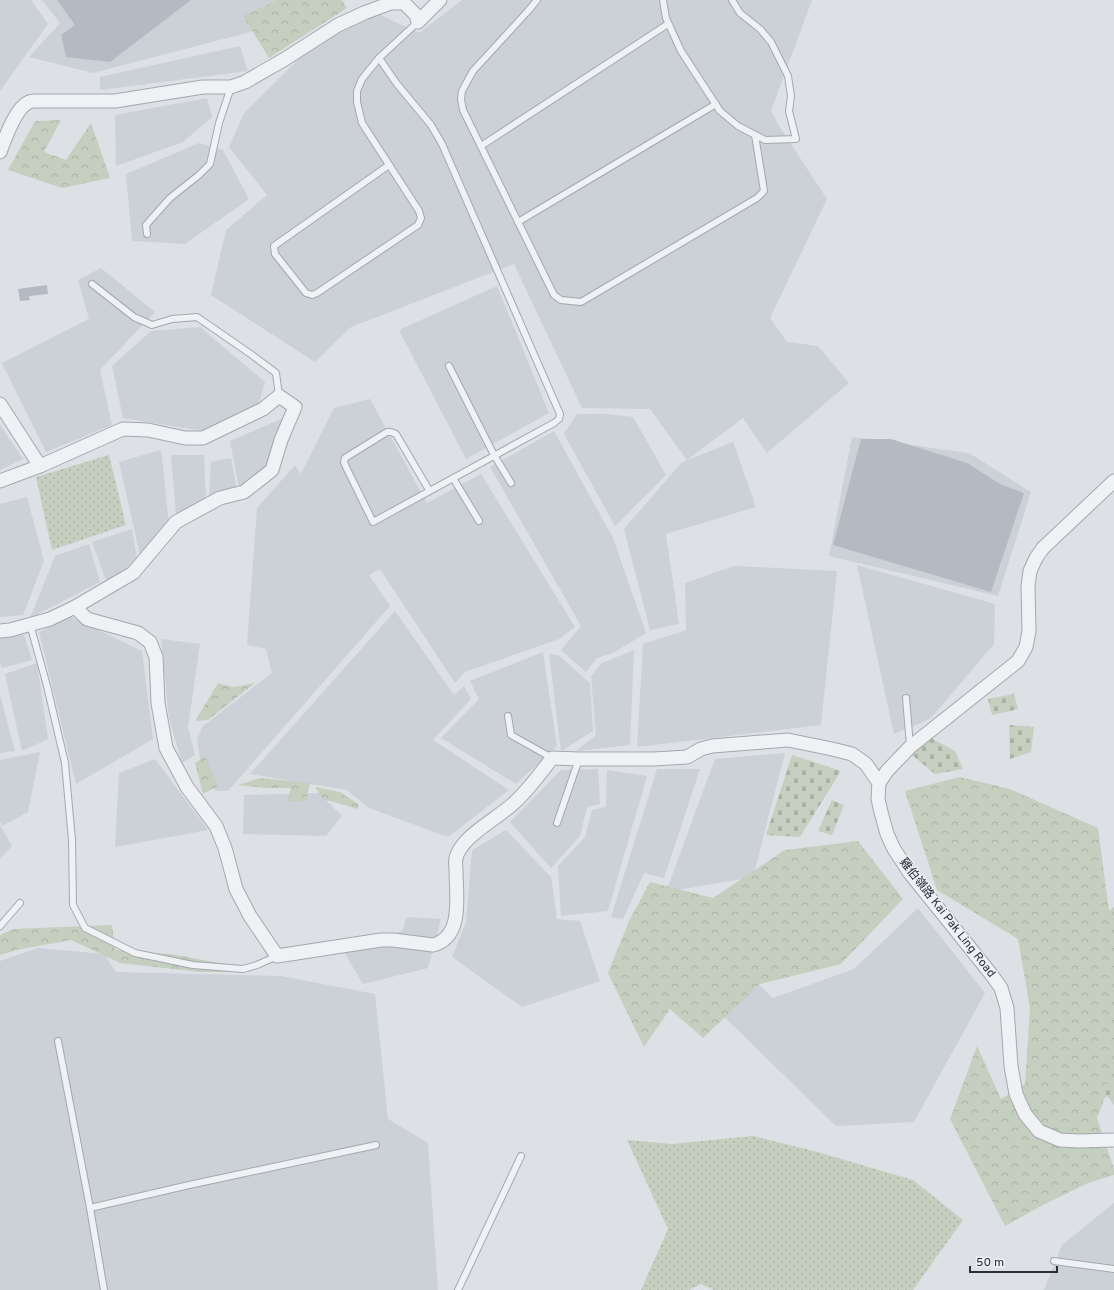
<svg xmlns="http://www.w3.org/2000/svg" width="1114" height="1290" viewBox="0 0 1114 1290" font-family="Overpass,'Noto Sans SC',sans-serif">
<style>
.built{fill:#ccd0d7}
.grass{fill:url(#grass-dots)}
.forest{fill:url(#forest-crowns)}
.cemetery{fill:url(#cemetery-stones)}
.building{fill:#b5bac2}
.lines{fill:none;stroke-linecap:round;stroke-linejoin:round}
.service-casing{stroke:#a3a8af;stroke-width:8}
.minor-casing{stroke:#a3a8af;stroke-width:15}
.service{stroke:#eff1f4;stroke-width:6}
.minor{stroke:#eff1f4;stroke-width:13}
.labels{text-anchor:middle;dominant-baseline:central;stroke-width:3;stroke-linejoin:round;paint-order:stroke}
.street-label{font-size:12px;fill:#282f3b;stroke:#eceff3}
</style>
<defs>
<pattern id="grass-dots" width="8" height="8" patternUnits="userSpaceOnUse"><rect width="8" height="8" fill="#c4cfbf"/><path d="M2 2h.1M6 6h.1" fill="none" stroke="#a8b2a5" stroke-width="1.8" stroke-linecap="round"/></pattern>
<pattern id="forest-crowns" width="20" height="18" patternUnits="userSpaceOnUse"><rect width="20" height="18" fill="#c4cfbf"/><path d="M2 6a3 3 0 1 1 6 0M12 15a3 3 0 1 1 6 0" fill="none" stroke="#a8b2a5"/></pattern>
<pattern id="cemetery-stones" width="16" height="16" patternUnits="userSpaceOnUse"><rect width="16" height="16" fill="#c4cfbf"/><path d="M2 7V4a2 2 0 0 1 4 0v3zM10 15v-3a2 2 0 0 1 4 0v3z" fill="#a8b2a5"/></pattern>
</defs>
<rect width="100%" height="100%" fill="#dde1e5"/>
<g class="built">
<path d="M 0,0 L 31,0 L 48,24 L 0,91 Z"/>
<path d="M 42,0 L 303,0 L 262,29 L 93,73 L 29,57 L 60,23 Z"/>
<path d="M 462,0 L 812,0 L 771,111 L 779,126 L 827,199 L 770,318 L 787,342 L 818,346 L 849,383 L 767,453 L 743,418 L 687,460 L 733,442 L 756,507 L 666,534 L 679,624 L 650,630 L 624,529 L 681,463 L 687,460 L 650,409 L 582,408 L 514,264 L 351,327 L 315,362 L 211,295 L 226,230 L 267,195 L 229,147 L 244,113 L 321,37 L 374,12 L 419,33 Z"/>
<path d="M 240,46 L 248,71 L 100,90 L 100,77 Z"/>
<path d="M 207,98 L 212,117 L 183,142 L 116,166 L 115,115 Z"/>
<path d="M 199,143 L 223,150 L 249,199 L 185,244 L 132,241 L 126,174 Z"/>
<path d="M 101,268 L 155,312 L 100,370 L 112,425 L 46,452 L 2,363 L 89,319 L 78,280 Z"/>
<path d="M 497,286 L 549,413 L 466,459 L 399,330 Z"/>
<path d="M 200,327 L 265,382 L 259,403 L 203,431 L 123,418 L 112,366 L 151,331 Z"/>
<path d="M 370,399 L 427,503 L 481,474 L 575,627 L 559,639 L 465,672 L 455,683 L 380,569 L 369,575 L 390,606 L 228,791 L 215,791 L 201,766 L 197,739 L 203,726 L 272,673 L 266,649 L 247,645 L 257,508 L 295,465 L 301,474 L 334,408 Z"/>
<path d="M 577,414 L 606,414 L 633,417 L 666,475 L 615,526 L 564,434 Z"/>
<path d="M 286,417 L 280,464 L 239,488 L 230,441 Z"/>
<path d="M 0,425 L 23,459 L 0,470 Z"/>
<path d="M 554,431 L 613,538 L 646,633 L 613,653 L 597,658 L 586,672 L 561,650 L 581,626 L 490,467 Z"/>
<path d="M 852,437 L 969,453 L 1031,492 L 998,596 L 829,556 Z"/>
<path d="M 161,450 L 169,524 L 140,555 L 119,462 Z"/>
<path d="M 171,455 L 204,455 L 206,501 L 176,515 Z"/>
<path d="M 231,458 L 237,491 L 209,499 L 211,462 Z"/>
<path d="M 27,497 L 44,561 L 23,615 L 0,617 L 0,504 Z"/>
<path d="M 132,529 L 137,559 L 107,583 L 92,542 Z"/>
<path d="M 89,544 L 100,582 L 30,618 L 55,556 Z"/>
<path d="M 857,565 L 995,604 L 994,644 L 930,719 L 894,734 Z"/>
<path d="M 734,566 L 837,571 L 821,725 L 637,747 L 643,644 L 686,630 L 685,583 Z"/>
<path d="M 395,611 L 454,695 L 464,686 L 471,699 L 433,740 L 509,790 L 448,837 L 369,808 L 347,790 L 250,774 Z"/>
<path d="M 69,616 L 142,651 L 153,739 L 76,784 L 39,632 Z"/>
<path d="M 24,635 L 32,660 L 2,668 L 0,663 L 0,636 Z"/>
<path d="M 161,639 L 200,644 L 188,727 L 195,755 L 182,763 L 169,718 Z"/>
<path d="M 634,650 L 630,745 L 576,751 L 596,735 L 591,676 L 602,663 Z"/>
<path d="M 543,652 L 557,746 L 516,784 L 441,738 L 479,699 L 470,681 Z"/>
<path d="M 549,654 L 558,655 L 590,683 L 593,731 L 561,751 Z"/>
<path d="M 37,663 L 48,739 L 22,751 L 5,674 Z"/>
<path d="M 0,695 L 15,751 L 0,753 Z"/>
<path d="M 40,752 L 28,812 L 2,826 L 0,820 L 0,760 Z"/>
<path d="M 785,753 L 753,877 L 666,892 L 715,759 Z"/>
<path d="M 155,759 L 208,830 L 115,847 L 119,773 Z"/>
<path d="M 598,769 L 600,804 L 587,807 L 580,836 L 551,868 L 510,822 L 561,770 Z"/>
<path d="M 657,769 L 700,769 L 664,878 L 644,873 L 623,919 L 611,917 Z"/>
<path d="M 607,770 L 647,776 L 608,911 L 561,916 L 558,866 L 585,837 L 592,810 L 606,807 Z"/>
<path d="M 319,793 L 342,816 L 326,836 L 243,834 L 244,795 Z"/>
<path d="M 0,825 L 12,846 L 0,858 Z"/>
<path d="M 506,830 L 551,877 L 557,919 L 580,921 L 600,981 L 522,1007 L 452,957 L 466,922 L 472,850 Z"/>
<path d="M 918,908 L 985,993 L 914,1122 L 836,1126 L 717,1010 L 751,977 L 773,998 L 854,969 Z"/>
<path d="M 407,917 L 441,919 L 428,968 L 363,984 L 344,952 L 402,931 Z"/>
<path d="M 38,948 L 104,954 L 116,972 L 281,976 L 375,994 L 388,1119 L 428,1143 L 438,1290 L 0,1290 L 0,961 Z"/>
<path d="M 1114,1203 L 1114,1290 L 1044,1290 L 1062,1245 Z"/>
</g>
<g class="grass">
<path d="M 109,455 L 126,525 L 52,550 L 36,477 Z"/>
<path d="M 753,1136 L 814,1151 L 913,1180 L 963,1220 L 913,1290 L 714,1290 L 701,1284 L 689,1290 L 641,1290 L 668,1229 L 627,1140 L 672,1144 Z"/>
</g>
<g class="forest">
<path d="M 277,0 L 342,0 L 347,8 L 269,58 L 243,16 Z"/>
<path d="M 61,120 L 44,152 L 66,160 L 91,123 L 110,178 L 62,188 L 8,170 L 35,121 Z"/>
<path d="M 218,683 L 233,687 L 255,683 L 208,720 L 195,721 Z"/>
<path d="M 205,756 L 218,786 L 203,794 L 195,763 Z"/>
<path d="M 960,777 L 1010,789 L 1098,828 L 1109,911 L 1114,907 L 1114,1095 L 1105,1097 L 1097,1118 L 1114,1169 L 1114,1175 L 1088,1183 L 1043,1205 L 1005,1226 L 950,1119 L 977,1046 L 1001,1099 L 1025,1084 L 1030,1008 L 1018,939 L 937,890 L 905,791 Z"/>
<path d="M 260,778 L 310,783 L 306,801 L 287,802 L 291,788 L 265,788 L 238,785 Z"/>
<path d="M 315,787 L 340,792 L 358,804 L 358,809 L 323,799 Z"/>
<path d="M 858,841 L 903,899 L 841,964 L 760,984 L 703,1038 L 670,1009 L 644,1047 L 608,973 L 629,921 L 650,882 L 713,898 L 785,850 Z"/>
<path d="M 112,925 L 115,950 L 170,954 L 225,964 L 251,972 L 201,972 L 120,963 L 71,940 L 16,950 L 0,955 L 0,935 L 13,929 Z"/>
</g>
<g class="cemetery">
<path d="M 1014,694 L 1018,709 L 992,715 L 988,699 Z"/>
<path d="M 1009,725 L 1034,727 L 1031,752 L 1010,759 Z"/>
<path d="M 931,738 L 955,751 L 963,769 L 935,774 L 912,755 Z"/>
<path d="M 792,755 L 841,771 L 800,837 L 766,835 Z"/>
<path d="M 832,800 L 844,805 L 832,835 L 818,831 Z"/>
<path d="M 1114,1081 L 1114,1105 L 1101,1087 Z"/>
</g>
<g class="building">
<path d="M 57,0 L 191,0 L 110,62 L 66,57 L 61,35 L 75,25 Z"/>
<path d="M 47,285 L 48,294 L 29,296 L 30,300 L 20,301 L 18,289 Z"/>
<path d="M 861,439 L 891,439 L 967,463 L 1000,484 L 1024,493 L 991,592 L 833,545 Z"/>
</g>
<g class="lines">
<defs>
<g id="service">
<path d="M 537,0 L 528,11 L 473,71 L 462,91 L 461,99 L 463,110 L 554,295 L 561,300 L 581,302 L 757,198 L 764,191 L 755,135"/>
<path d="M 663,0 L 666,18 L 681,51 L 720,111 L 738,126 L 765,140 L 796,139 L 789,111 L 791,96 L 788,76 L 771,42 L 760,29 L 740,13 L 732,0"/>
<path d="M 379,58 L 397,84 L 431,125 L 442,144 L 560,414 L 559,419 L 554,423 L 373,522 L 346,467 L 344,462 L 345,458 L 387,432 L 391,432 L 396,434 L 429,490"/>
<path d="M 481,146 L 668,24"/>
<path d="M 389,165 L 274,246 L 275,254 L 306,293 L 312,295 L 317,293 L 418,225 L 421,218 L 419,211 L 362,123 L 357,102 L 357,91 L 362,79 L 379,58 L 418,22"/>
<path d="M 518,222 L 716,104"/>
<path d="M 147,234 L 146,225 L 170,198 L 199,175 L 210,164 L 219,123 L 231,87"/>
<path d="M 92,284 L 134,317 L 152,325 L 172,319 L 197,317 L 252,355 L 276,373 L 279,396"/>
<path d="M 449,366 L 494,455 L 511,483"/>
<path d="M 453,478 L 479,521"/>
<path d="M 30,624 L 47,686 L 65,763 L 72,840 L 73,905 L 85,928 L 135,953 L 193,965 L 243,969 L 257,965 L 277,956"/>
<path d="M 906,698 L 910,746"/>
<path d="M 508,716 L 511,735 L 552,758"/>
<path d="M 557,823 L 579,759"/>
<path d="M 0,926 L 20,903"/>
<path d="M 58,1041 L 90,1208 L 104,1290"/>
<path d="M 90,1208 L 189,1185 L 376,1145"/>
<path d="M 1054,1261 L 1114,1269"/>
<path d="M 458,1290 L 521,1156"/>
</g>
<g id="minor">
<path d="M 0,152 C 5,139 15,108 29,102 C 31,101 33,101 35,101 L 115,101 L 203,87 L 231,87 L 245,82 L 285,59 L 338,25 L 364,13 L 391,3 L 404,3 L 416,15 L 418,22 L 440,0"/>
<path d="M 0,404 L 40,466"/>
<path d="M 0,481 L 40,466 L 123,429 L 148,430 L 185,438 L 203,438 L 263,409 L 279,396 L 295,407 L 281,440 L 272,470 L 244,492 L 220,498 L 176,522 L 133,573 L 75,607 L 50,619 L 10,630 L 0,631"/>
<path d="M 1114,481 L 1043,548 L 1036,558 L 1030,571 L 1028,586 L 1029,631 L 1026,647 L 1018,661 L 910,747 L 887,771 L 879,783 L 878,799 L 881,812 L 887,834 L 894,849 L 909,872 L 991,974 L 1001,988 L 1007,1008 L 1011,1066 L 1016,1094 L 1025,1114 L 1039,1131 L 1060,1140 L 1079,1141 L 1114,1140"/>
<path d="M 75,607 L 87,619 L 138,633 L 150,642 L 156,657 L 158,703 L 166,748 L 187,787 L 216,826 L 225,848 L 236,889 L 250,916 L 277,956 L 381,940 L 393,940 L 433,945 C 464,937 456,895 456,870 C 456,867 455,862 456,858 C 461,836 499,818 515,802 C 529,789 540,774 552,758 L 579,759 L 654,759 L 687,757 L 701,749 L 712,746 L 788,740 L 832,749 L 852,754 L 866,764 L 879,783"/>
</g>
</defs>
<use href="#service" class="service-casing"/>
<use href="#minor" class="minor-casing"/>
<use href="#service" class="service"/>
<use href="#minor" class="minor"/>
</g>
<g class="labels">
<g class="street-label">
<text transform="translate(947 918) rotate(52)">雞伯嶺路 Kai Pak Ling Road</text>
</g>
</g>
<path d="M970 1266v6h87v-6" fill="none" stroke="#282f3b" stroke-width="2"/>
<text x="976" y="1266" font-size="12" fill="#282f3b" stroke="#eceff3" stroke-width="3" paint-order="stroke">50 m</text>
</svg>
